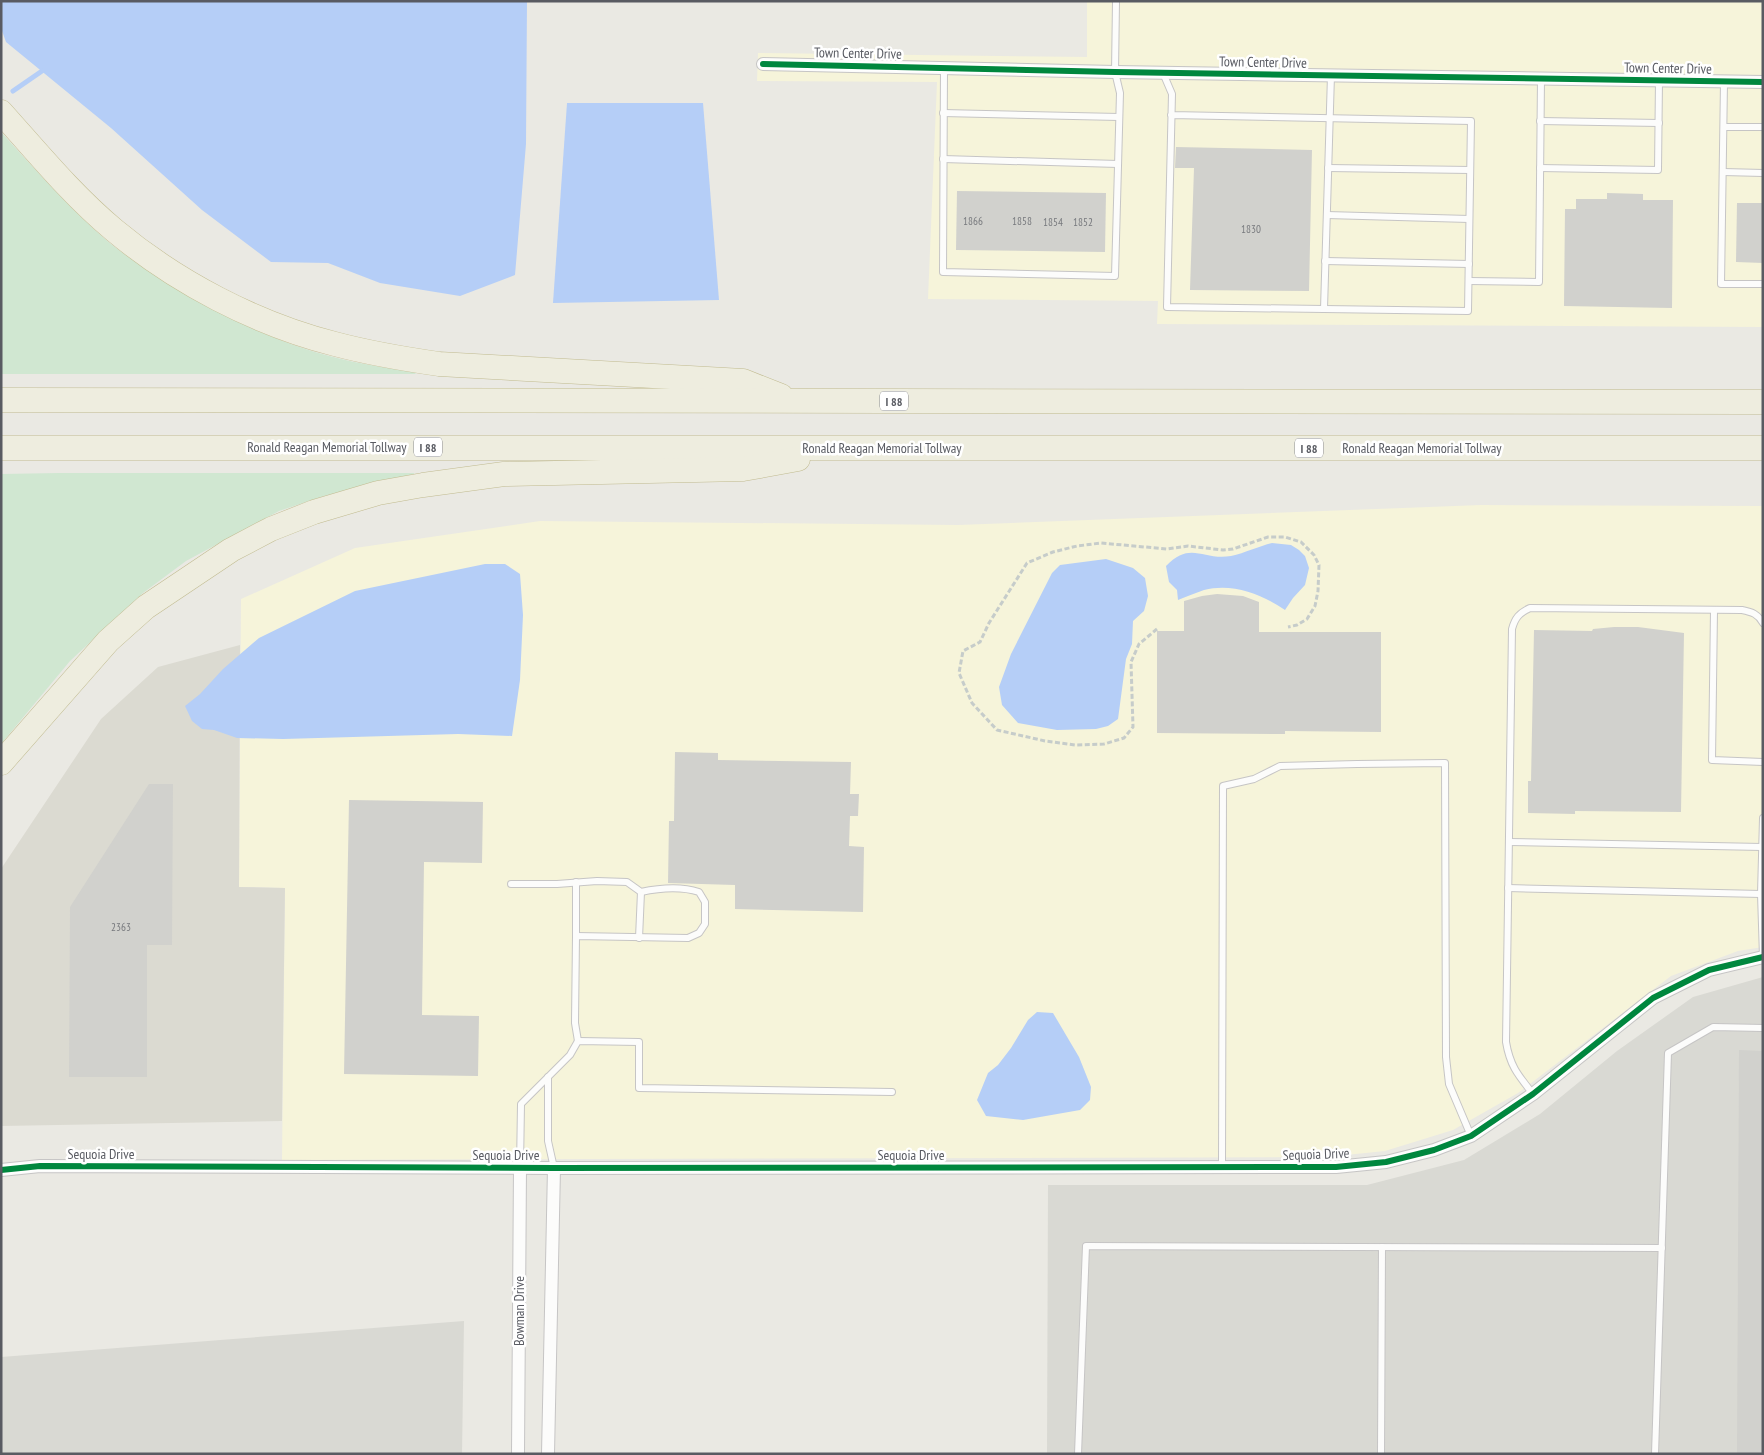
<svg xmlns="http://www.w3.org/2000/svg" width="1764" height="1455" viewBox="0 0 1764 1455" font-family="'PT Sans Narrow',sans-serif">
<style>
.commercial{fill:#f6f4da}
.industrial{fill:#d9d9d3}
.education{fill:#dbdad1}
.green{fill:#d0e7d1}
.water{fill:#b5cef7}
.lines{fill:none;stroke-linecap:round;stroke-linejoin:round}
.stream{stroke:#b5cef7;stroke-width:5}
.building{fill:#d1d1cd}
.lane-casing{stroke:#c6c5c5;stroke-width:8}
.street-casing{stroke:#c6c5c5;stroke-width:14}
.highway-casing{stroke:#c1bb90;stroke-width:25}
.path{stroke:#c6ccca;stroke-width:3;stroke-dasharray:5 2.5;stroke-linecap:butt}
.lane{stroke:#fcfcfb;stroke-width:6}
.street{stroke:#fcfcfb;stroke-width:12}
.highway{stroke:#eeeddf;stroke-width:24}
.cycleway-casing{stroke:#fff;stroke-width:9}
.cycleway{stroke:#00873e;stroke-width:6}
.labels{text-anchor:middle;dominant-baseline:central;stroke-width:5;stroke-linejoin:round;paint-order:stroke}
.number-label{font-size:11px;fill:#787a7e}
.shield{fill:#fff;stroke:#8b8c91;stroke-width:1}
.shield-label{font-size:12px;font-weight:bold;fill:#595b62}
.street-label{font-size:14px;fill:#595b62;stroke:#fff}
</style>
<rect width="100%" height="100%" fill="#eae9e3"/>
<g class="commercial">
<path d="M 1087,1 L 1763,1 L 1763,327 L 1157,324 L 1158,301 L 928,299 L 937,82 L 757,81 L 758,53 L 1087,57 Z"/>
<path d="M 1481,505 L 1763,506 L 1763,947 L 1738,951 L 1671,976 L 1518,1093 L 1453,1130 L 1385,1151 L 1326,1157 L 282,1160 L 285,888 L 239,887 L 241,599 L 355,548 L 540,521 L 958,525 Z"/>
</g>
<g class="industrial">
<path d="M 1763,977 L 1763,1454 L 1047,1454 L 1048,1185 L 1367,1185 L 1464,1160 L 1540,1114 L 1617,1051 L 1693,997 Z"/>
<path d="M 464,1321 L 462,1454 L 1,1454 L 1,1357 Z"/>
</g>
<path class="education" d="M 240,645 L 239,887 L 285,888 L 282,1121 L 1,1126 L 1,869 L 101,719 L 158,667 Z"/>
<g class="green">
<path d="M 1,132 C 32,166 62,200 96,231 C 115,249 138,264 160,278 C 220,317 285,347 354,362 C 374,366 395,369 414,372 L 416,374 L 1,374 Z"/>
<path d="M 59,473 L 414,473 L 414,474 L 324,496 L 279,511 L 186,561 L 143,593 L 70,661 L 1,744 L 1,474 Z"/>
</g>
<g class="water">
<path d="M 1,1 L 527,1 L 526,144 L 515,275 L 460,296 L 380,283 L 328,263 L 271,262 L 202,210 L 111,128 L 6,42 L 1,28 Z"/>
<path d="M 567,103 L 703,103 L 719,300 L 553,303 Z"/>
<path d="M 1272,543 L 1291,545 L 1299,550 L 1305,556 L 1309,568 L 1305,585 L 1293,598 L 1285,610 C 1261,594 1233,583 1204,590 C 1195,593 1186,597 1178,600 L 1177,590 L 1169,582 L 1166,566 C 1191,540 1203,561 1231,556 C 1245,553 1259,546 1272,543 Z"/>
<path d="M 1106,559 L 1133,568 L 1145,578 L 1148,596 L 1144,611 L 1133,621 L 1132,644 L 1126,659 L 1118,719 L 1108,726 L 1096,729 L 1057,730 L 1018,723 L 1002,705 L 999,687 L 1011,654 L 1052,573 L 1060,565 Z"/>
<path d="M 485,564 L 505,564 L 520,574 L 523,615 L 520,680 L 512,736 L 458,734 L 283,739 L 237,738 L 214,730 L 202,729 L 192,721 L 185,706 L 200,694 L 223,669 L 259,638 L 355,591 Z"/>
<path d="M 1037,1012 L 1053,1013 L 1079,1057 L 1091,1087 L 1090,1100 L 1080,1110 L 1023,1120 L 986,1116 L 977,1100 L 988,1073 L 998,1065 L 1011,1048 L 1028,1020 Z"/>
</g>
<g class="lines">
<path class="stream" d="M 13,91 L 42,71"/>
</g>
<g class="building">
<path d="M 1176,147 L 1312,150 L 1309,291 L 1190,290 L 1194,168 L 1175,168 Z"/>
<path d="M 957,191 L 1106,193 L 1105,252 L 956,250 Z"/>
<path d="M 1607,193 L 1643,194 L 1643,200 L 1673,200 L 1672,308 L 1564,306 L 1565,209 L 1576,209 L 1576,199 L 1607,199 Z"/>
<path d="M 1737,203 L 1763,203 L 1763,263 L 1736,262 Z"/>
<path d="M 1217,594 L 1243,596 L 1259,602 L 1259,632 L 1381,632 L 1381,732 L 1285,731 L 1285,734 L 1157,733 L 1157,631 L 1184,631 L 1184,601 L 1202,596 Z"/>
<path d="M 1614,627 L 1638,627 L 1684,633 L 1681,812 L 1575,811 L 1575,814 L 1528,813 L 1528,781 L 1531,781 L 1534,630 L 1592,631 L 1593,629 Z"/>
<path d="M 675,752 L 718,753 L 718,760 L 851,762 L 850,794 L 859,794 L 858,816 L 850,816 L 849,846 L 864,847 L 863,912 L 735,909 L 735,885 L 668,883 L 669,821 L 674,821 Z"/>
<path d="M 149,784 L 173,784 L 172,945 L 147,945 L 147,1077 L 69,1077 L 70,907 Z"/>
<path d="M 349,800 L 483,802 L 482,863 L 424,862 L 422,1015 L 479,1016 L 478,1076 L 344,1074 Z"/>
<path d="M 1739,1050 L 1763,1051 L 1763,1454 L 1737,1454 Z"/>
</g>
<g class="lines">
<defs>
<g id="lane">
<path d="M 944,68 L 943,272 L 1115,276 L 1120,93 L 1115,72 L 1116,1"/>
<path d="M 1163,73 L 1172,94 L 1167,307 L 1468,311 L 1471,121 L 1171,115"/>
<path d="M 1724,82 L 1721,284 L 1763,284"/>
<path d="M 943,113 L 1119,117"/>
<path d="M 1540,121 L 1659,123"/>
<path d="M 1724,127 L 1763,127"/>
<path d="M 943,159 L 1118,164"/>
<path d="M 1328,168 L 1470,170"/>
<path d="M 1540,168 L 1658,170 L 1659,80"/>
<path d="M 1723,172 L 1763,173"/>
<path d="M 1327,215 L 1469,219"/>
<path d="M 1325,261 L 1469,264"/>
<path d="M 1469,281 L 1539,282 L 1541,79"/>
<path d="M 1324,309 L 1331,75"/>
<path d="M 1714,610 L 1712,760 L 1763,762"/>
<path d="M 1763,818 L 1761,894 L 1763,957"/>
<path d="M 1509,842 L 1762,847"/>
<path d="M 511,884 L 557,884 L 597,881 L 627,882 L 641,892 C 660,888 680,886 699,892 L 705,902 L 705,924 L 699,933 L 688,938 L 576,936 L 575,1023 L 578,1041"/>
<path d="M 1508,888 L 1761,894"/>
<path d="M 576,936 L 576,882"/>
<path d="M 639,938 L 641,892"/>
<path d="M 548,1077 L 548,1141 L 554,1168"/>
<path d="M 1533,1094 C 1518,1075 1510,1066 1506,1042 L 1512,629 C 1515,618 1519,613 1530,608 L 1742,610 C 1752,612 1758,614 1763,623"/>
<path d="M 520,1167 L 521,1104 L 570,1055 L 578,1041 L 639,1042 L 639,1088 L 892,1092"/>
<path d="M 1222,1168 L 1223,786 L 1254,779 L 1280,766 L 1357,764 L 1445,763 L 1446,1057 L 1449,1084 L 1471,1136"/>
<path d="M 1078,1454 L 1086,1246 L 1662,1248"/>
<path d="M 1381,1454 L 1382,1247"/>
<path d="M 1655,1454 L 1668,1053 L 1713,1027 L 1763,1028"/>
</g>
<g id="street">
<path d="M 763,64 L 1115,72 L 1763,82"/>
<path d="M 1,1170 L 40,1166 L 554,1168 L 1336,1167 L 1386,1162 L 1434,1150 L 1471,1136 L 1533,1094 L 1653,998 L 1709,970 L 1763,957"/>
<path d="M 518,1454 L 520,1167"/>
<path d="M 548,1454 L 554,1168"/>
</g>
<g id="highway">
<path d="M 1,112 C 37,152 72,195 114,230 C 176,282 256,324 335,344 C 369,353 404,359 439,364 L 743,381 L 781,396"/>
<path d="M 1,400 L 1763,402"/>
<path d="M 1,448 L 1763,448"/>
<path d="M 1,763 L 108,641 L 146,607 L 231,550 L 271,529 L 314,512 L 378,493 L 423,485 L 504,474 L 743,469 L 798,459"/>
</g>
</defs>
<use href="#lane" class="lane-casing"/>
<use href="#street" class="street-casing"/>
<use href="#highway" class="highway-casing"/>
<path class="path" d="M 1157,629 L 1139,644 L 1131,662 L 1133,727 L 1124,738 L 1104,744 L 1075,745 L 1045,741 L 997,730 L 972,703 L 959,673 L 963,651 L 980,642 L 989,623 L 1027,563 L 1053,552 L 1077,546 L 1101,543 L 1167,549 L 1188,546 L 1223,550 L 1233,549 L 1268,537 L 1285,537 L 1301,542 L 1314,555 L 1319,565 L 1318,591 L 1315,606 L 1307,619 L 1297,625 L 1288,627"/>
<use href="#lane" class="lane"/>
<use href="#street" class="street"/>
<use href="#highway" class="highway"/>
<defs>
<g id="cycleway">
<path d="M 763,64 L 1115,72 L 1763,82"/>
<path d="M 1,1170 L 40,1166 L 554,1168 L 1336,1167 L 1386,1162 L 1434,1150 L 1471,1136 L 1533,1094 L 1653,998 L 1709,970 L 1763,957"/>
</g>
</defs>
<use href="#cycleway" class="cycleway-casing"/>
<use href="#cycleway" class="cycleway"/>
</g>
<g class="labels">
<g class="number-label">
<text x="973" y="221">1866</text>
<text x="1022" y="221">1858</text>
<text x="1053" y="222">1854</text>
<text x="1083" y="222">1852</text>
<text x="1251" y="229">1830</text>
<text x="121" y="927">2363</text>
</g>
<g class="shield">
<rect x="880" y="391.5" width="28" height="19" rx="4"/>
<rect x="414" y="437.5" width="28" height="19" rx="4"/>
<rect x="1295" y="438.5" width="28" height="19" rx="4"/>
</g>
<g class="shield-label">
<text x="894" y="401">I 88</text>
<text x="428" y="447">I 88</text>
<text x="1309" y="448">I 88</text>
</g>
<g class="street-label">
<text transform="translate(858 53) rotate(1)">Town Center Drive</text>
<text transform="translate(1263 62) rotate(1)">Town Center Drive</text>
<text transform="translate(1668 68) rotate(1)">Town Center Drive</text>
<text x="327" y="447">Ronald Reagan Memorial Tollway</text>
<text x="882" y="448">Ronald Reagan Memorial Tollway</text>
<text x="1422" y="448">Ronald Reagan Memorial Tollway</text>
<text x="101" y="1154">Sequoia Drive</text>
<text transform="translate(1316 1154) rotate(-2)">Sequoia Drive</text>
<text x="506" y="1155">Sequoia Drive</text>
<text x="911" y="1155">Sequoia Drive</text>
<text transform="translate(519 1311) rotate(-90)">Bowman Drive</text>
</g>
</g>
<rect width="1764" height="1455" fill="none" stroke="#595b62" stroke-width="5"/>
</svg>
